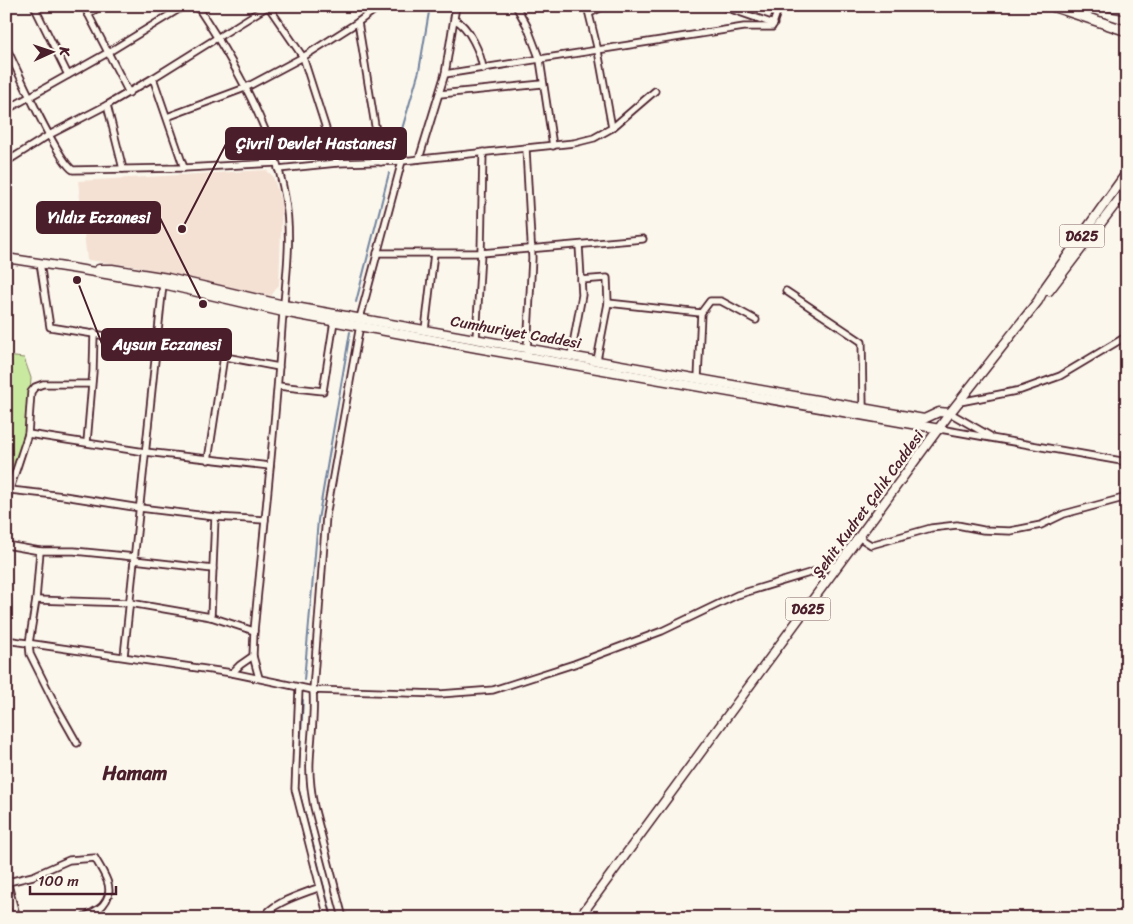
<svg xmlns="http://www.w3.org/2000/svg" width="1133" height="924" viewBox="0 0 1133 924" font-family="Sriracha,sans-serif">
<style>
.built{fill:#f4e1d4}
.green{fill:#c9e9a1;stroke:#8a8466}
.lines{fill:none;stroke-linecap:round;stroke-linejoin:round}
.stream{stroke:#73849f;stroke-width:2}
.minor-casing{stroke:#4a1f2b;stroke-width:9}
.major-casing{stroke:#4a1f2b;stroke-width:11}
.highway-casing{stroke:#4a1f2b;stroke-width:12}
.minor{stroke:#fbf7ec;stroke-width:5.5}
.major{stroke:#fbf7ec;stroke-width:8}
.highway{stroke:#fbf7ec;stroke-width:9}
.labels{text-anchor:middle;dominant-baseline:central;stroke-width:5;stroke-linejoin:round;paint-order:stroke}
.shield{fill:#fbf7ec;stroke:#7f6065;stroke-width:1}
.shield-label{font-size:14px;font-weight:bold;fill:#4a1f2b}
.street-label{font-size:15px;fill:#4a1f2b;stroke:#fbf7ec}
.district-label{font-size:20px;font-weight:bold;fill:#4a1f2b;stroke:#fbf7ec}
.leader{fill:none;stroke:#4a1f2b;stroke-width:2}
.callout-dot{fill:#4a1f2b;stroke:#fbf7ec;stroke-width:2}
.callout{fill:#4a1f2b;stroke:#4a1f2b;stroke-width:2}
.callout-label{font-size:16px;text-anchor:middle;font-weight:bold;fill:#fff}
</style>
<rect width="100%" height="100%" fill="#fbf7ec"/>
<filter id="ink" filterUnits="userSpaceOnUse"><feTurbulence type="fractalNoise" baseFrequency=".02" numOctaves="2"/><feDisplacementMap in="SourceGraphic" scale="10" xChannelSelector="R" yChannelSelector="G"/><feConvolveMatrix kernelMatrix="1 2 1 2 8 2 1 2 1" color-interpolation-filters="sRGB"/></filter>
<g filter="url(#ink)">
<path class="built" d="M 266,170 L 273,176 L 282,205 L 279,285 L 271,296 L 134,266 L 87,260 L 78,181 Z"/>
<path class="green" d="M 6,356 L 24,358 L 31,378 L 27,434 L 6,491 Z"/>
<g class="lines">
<g class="stream">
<path d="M 395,153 L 419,71 L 430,6"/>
<path d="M 356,302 L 389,173"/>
<path d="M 304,680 L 318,520 L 350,332"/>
<path d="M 303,700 L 298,787 L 332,918"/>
</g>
<defs>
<g id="minor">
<path d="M 34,6 L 68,75"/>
<path d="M 84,6 L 129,93"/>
<path d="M 197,6 C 233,60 274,133 285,197 C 293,239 285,284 282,326 C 275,428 264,529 254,631 L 253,656 L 259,678"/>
<path d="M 268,6 L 303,57 L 337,163"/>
<path d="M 516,6 L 527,26 L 540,60 L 553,146"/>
<path d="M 722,6 L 774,24"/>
<path d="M 6,8 L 10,6"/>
<path d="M 590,13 L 604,6"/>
<path d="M 88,14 L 101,6"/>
<path d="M 455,20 C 469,26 481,54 483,69"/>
<path d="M 358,22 L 381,162"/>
<path d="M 6,47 C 17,69 57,160 73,170 L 184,168 L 276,163"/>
<path d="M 445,74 L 744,27 L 772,27 L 779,6"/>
<path d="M 153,78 L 184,168"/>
<path d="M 440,94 L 542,84"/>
<path d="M 107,105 L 123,169"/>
<path d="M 6,110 L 109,52 L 184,6"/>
<path d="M 167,117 L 245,88 L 303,57 L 358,22 L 373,11 L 370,6"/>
<path d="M 612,128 L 655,91"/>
<path d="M 526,149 L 532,258 L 527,351"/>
<path d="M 419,159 L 445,74 L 456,6"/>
<path d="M 6,162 L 49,135 L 107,105 L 153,78 L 268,6"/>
<path d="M 278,169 L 337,163 L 402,161 L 574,143 L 594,138 L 612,128 L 598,51 L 587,6"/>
<path d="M 377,253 L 481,253 L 643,239"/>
<path d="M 40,263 L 50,327 L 156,344 L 279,367"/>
<path d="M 581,280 L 607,278 L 608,303 L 597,360"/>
<path d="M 786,291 L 862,342 L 863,407"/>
<path d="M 608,303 L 701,313"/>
<path d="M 360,318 L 402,161"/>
<path d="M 425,330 L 434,253"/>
<path d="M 476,339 L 481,253 L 483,152"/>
<path d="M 571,355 L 582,295 L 579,245"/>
<path d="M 698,378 L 701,313 L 710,301 L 721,301 L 756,320"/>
<path d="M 278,386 L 323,391 L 334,321"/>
<path d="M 960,402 L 1021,390 L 1060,376 L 1127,336"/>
<path d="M 950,413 L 990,436"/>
<path d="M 940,429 L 1127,462"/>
<path d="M 28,434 L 145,452 L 270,466"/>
<path d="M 87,442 L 93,372 L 94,333"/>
<path d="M 208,460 L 224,356"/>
<path d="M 10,490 L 64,496 L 140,508 L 215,517 L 265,520"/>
<path d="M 6,501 L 28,434 L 31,392 L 35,387 L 43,384 L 91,384"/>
<path d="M 860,538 L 871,545 L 931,528 L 957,525 L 983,530 L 1010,531 L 1041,525 L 1064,514 L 1127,497"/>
<path d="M 6,545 L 40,551 L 74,551 L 135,557"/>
<path d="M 40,551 L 36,600 L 29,643 L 30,654 L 55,704 L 77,743"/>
<path d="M 134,560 L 213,569"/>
<path d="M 36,600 L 130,603 L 211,617 L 254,631"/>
<path d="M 211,617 L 215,517"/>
<path d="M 6,640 L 232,673 L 313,690 L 326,516 L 360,325"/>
<path d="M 124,656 L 163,284"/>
<path d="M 232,673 L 240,665 L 253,656"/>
<path d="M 299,688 L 295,789 L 328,918"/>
<path d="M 7,881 L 17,918"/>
<path d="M 8,882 L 33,876 L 69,860 L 95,858 C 103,873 117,889 103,905 C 99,910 89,914 83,918"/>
<path d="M 264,918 C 269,903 306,893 320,887"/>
<path d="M 343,918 L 314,807 C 311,791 309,776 310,760 C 311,737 315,714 313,690 L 440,694 L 493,690 L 574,664 L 662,631 L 737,595 L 839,564"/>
</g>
<g id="major">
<path d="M 6,258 L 77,269 L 163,284 L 283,312 L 477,348 L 940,429"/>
<path d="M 99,269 L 112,269 L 168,278 L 284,305 L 924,419 L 939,412 L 950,413"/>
<path d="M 1049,291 L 1127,189"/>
<path d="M 579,918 L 950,413 L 1038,301 L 1046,286 L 1127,172"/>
</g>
<g id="highway">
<path d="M 1052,6 L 1127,31"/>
<path d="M 1108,6 L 1127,10"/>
</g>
</defs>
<use href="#minor" class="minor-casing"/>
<use href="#major" class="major-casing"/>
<use href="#highway" class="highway-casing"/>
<use href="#minor" class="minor"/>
<use href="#major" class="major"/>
<use href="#highway" class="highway"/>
</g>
</g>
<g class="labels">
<g class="shield">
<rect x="1059.5" y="224.5" width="45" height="23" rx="4"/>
<rect x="785.5" y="597.5" width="45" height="23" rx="4"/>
</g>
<g class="shield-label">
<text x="1082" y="236">D625</text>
<text x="808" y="609">D625</text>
</g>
<g class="street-label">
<text transform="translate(516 332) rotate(10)">Cumhuriyet Caddesi</text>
<text transform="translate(868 504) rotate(-54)">Şehit Kudret Çalık Caddesi</text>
</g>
<g class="district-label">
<text x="135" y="773">Hamam</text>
</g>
</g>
<path class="leader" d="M182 229L226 144M203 304L160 218M77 280L102 344"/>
<g class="callout-dot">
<circle cx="182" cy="229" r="5"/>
<circle cx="203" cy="304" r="5"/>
<circle cx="77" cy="280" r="5"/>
</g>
<g class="callout">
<rect x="226" y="128" width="180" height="31" rx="5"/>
<rect x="37" y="202" width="123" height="31" rx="5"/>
<rect x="102" y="329" width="129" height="31" rx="5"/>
</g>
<g class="callout-label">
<text x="316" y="149">Çivril Devlet Hastanesi</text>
<text x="99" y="223">Yıldız Eczanesi</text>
<text x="167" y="350">Aysun Eczanesi</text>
</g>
<rect width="1133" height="924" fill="none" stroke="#fbf7ec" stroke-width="25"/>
<rect x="12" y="12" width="1108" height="899" fill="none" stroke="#4a1f2b" stroke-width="2" filter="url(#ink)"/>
<g transform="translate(52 52) rotate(87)" stroke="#fbf7ec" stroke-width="4" paint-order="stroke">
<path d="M0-4L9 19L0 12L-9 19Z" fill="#4a1f2b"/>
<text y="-8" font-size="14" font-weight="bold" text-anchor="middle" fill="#4a1f2b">K</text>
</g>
<path d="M30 886v8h86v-8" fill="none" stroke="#4a1f2b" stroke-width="2.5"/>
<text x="38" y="886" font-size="15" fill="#4a1f2b" stroke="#fbf7ec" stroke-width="4" paint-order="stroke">100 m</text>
</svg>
